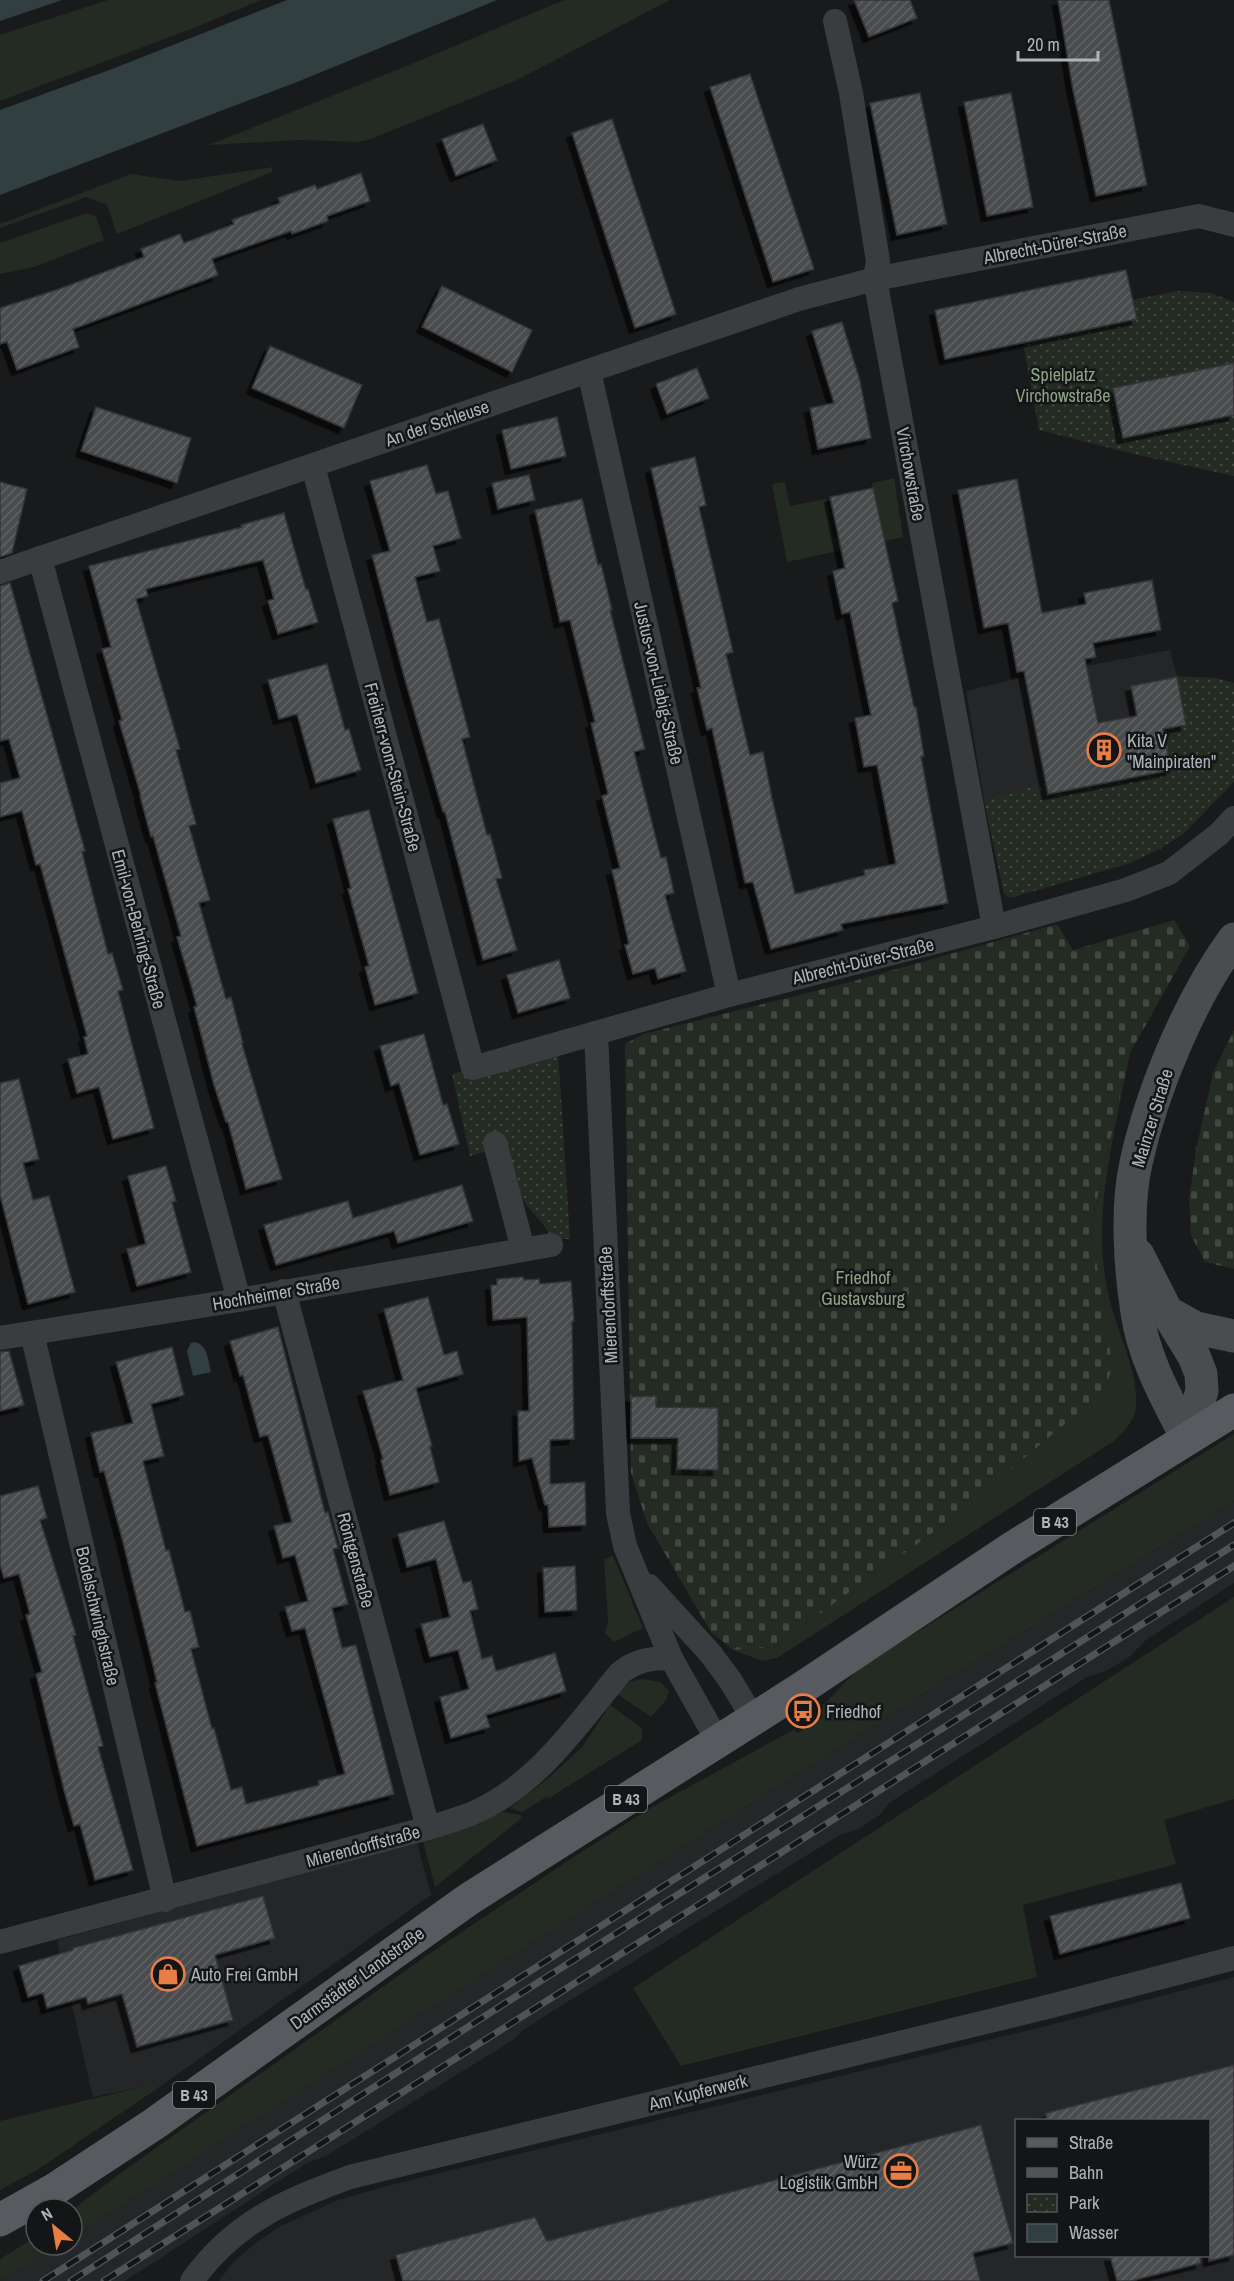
<svg xmlns="http://www.w3.org/2000/svg" width="1234" height="2281" viewBox="0 0 1234 2281" font-family="'Archivo Narrow',sans-serif">
<style>
.built{fill:#252628;fill-rule:evenodd}
.green{fill:#242b23}
.cemetery{fill:url(#cemetery-stones)}
.park{fill:url(#park-dots)}
.water{fill:#323f41}
.building{fill:url(#building-hatch);stroke:#333537;stroke-width:1.5;filter:url(#shadow)}
.lines{fill:none;stroke-linecap:round;stroke-linejoin:round}
.minor{stroke:#3a3d40;stroke-width:24}
.secondary{stroke:#494d50;stroke-width:33}
.primary{stroke:#575b5f;stroke-width:33}
.rail-casing{stroke:#505457;stroke-width:7}
.rail{stroke:#141516;stroke-width:4.5;stroke-dasharray:14;stroke-linecap:butt}
.labels{text-anchor:middle;dominant-baseline:central;stroke-width:5;stroke-linejoin:round;paint-order:stroke}
.shield{fill:#141516;stroke:#7f8589;stroke-width:1.5}
.shield-label{font-size:16px;font-weight:bold;fill:#adb5ba}
.street-label{font-size:18px;fill:#adb5ba;stroke:#141516}
.park-label{font-size:18px;fill:#8da485;stroke:#141516}
.poi-label{font-size:18px;fill:#adb5ba;stroke:#141516;text-anchor:start}
</style>
<defs>
<pattern id="cemetery-stones" width="16" height="16" patternUnits="userSpaceOnUse" patternTransform="scale(1.5)"><rect width="16" height="16" fill="#242b23"/><path d="M2 7V4a2 2 0 0 1 4 0v3zM10 15v-3a2 2 0 0 1 4 0v3z" fill="#414841"/></pattern>
<pattern id="park-dots" width="8" height="8" patternUnits="userSpaceOnUse" patternTransform="scale(1.5)"><rect width="8" height="8" fill="#242b23"/><path d="M2 2h.1M6 6h.1" fill="none" stroke="#414841" stroke-width="1.8" stroke-linecap="round"/></pattern>
<pattern id="building-hatch" width="6" height="6" patternUnits="userSpaceOnUse" patternTransform="scale(1.5)"><rect width="6" height="6" fill="#484b4e"/><path d="M-1 1l2-2M0 6l6-6M5 7l2-2" fill="none" stroke="#606365"/></pattern>
<filter id="shadow"><feDropShadow dx="-5.5" dy="5.5" stdDeviation="0" flood-color="#0009"/></filter>
</defs>
<rect width="100%" height="100%" fill="#191a1b"/>
<g class="built">
<path d="M 1170,650 L 1177,676 L 1216,678 L 1234,683 L 1234,782 L 1183,834 L 1130,863 L 1010,898 L 1004,894 L 984,800 L 966,691 L 1007,681 Z"/>
<path d="M 1234,1501 L 1234,1583 L 1146,1640 L 1127,1659 L 1106,1671 L 1087,1677 L 889,1803 L 881,1814 L 858,1829 L 840,1835 L 551,2012 L 522,2031 L 516,2038 L 326,2156 L 307,2163 L 125,2281 L 0,2281 L 58,2245 L 72,2245 L 72,2236 L 196,2159 L 199,2154 L 939,1684 Z"/>
<path d="M 417,1842 L 431,1895 L 155,2090 L 146,2086 L 93,2097 L 57,1940 Z"/>
<path d="M 1234,1977 L 1234,2281 L 219,2281 L 233,2262 L 256,2243 L 277,2228 L 335,2201 L 391,2185 L 1050,2025 ZM 1016,2120 L 1208,2120 L 1208,2256 L 1016,2256 Z"/>
</g>
<g class="green">
<path d="M 108,0 L 261,0 L 199,26 L 0,101 L 0,35 Z"/>
<path d="M 564,0 L 670,0 L 519,79 L 368,140 L 359,142 L 299,140 L 209,145 L 414,63 Z"/>
<path d="M 273,167 L 272,172 L 117,234 L 107,205 L 87,197 L 0,228 L 0,224 L 131,174 L 180,181 Z"/>
<path d="M 87,213 L 96,217 L 104,240 L 34,267 L 0,274 L 0,243 Z"/>
<path d="M 894,478 L 903,537 L 787,562 L 772,484 L 785,482 L 790,506 L 826,499 L 834,538 L 881,528 L 872,483 Z"/>
<path d="M 1130,1053 C 1119,1112 1103,1173 1102,1233 C 1101,1251 1106,1288 1111,1305 C 1119,1335 1142,1382 1135,1412 C 1132,1424 1123,1432 1114,1441 L 777,1658 L 762,1661 L 733,1650 L 773,1647 L 945,1524 L 1110,1361 L 1091,1225 Z"/>
<path d="M 1234,1434 L 1234,1501 L 939,1684 L 200,2154 L 196,2159 L 72,2236 L 72,2210 L 122,2172 L 426,1956 L 569,1860 L 652,1807 L 795,1729 L 797,1733 L 822,1718 L 823,1705 L 858,1669 Z"/>
<path d="M 613,1556 L 643,1628 L 614,1642 L 605,1633 L 608,1623 L 604,1559 Z"/>
<path d="M 1234,1597 L 1234,1799 L 1164,1820 L 1176,1864 L 1023,1905 L 1037,1977 L 681,2066 L 633,1988 Z"/>
<path d="M 642,1679 L 660,1682 L 669,1691 L 666,1700 L 651,1717 L 616,1693 L 626,1683 Z"/>
<path d="M 610,1705 L 642,1728 L 642,1740 L 549,1798 L 548,1796 L 522,1812 L 510,1808 L 549,1778 L 583,1746 Z"/>
<path d="M 502,1812 L 520,1815 L 522,1818 L 435,1887 L 423,1841 L 479,1824 Z"/>
<path d="M 146,2086 L 155,2090 L 37,2170 L 0,2190 L 0,2121 Z"/>
<path d="M 36,2237 L 36,2245 L 58,2245 L 0,2281 L 0,2259 Z"/>
</g>
<g class="cemetery">
<path d="M 1174,920 L 1190,946 L 1130,1053 L 1091,1225 L 1112,1363 L 1107,1389 L 945,1524 L 773,1647 L 733,1650 L 711,1632 L 647,1523 L 631,1473 L 625,1044 L 644,1034 L 843,984 L 1057,924 L 1073,950 Z"/>
<path d="M 1234,1030 L 1234,1269 L 1205,1262 L 1191,1235 L 1189,1200 L 1196,1150 L 1213,1073 Z"/>
</g>
<g class="park">
<path d="M 1177,291 L 1211,293 L 1234,302 L 1234,476 L 1134,454 L 1039,430 L 1023,343 L 1136,319 L 1132,300 Z"/>
<path d="M 1177,677 L 1216,678 L 1234,683 L 1234,782 L 1183,834 L 1160,849 L 1130,863 L 1010,898 L 1004,894 L 984,800 L 1046,783 L 1049,794 L 1171,770 L 1163,729 L 1186,724 Z"/>
<path d="M 558,1049 L 570,1239 L 552,1239 C 545,1223 532,1214 523,1200 C 513,1184 509,1164 504,1146 L 470,1156 L 452,1074 Z"/>
</g>
<g class="water">
<path d="M 0,0 L 62,0 L 0,21 Z"/>
<path d="M 287,0 L 497,0 L 297,82 L 0,195 L 0,110 L 112,69 Z"/>
<path d="M 195,1342 C 208,1345 208,1361 211,1372 L 193,1376 L 187,1351 L 191,1343 Z"/>
</g>
<g class="building">
<path d="M 854,0 L 910,0 L 917,18 L 869,37 Z"/>
<path d="M 1058,0 L 1109,0 L 1147,185 L 1096,196 L 1073,90 Z"/>
<path d="M 750,74 L 814,269 L 773,282 L 710,87 Z"/>
<path d="M 920,93 L 947,224 L 897,235 L 870,103 Z"/>
<path d="M 1011,93 L 1033,207 L 987,216 L 964,102 Z"/>
<path d="M 612,119 L 676,314 L 635,328 L 572,133 Z"/>
<path d="M 483,124 L 497,160 L 456,176 L 442,139 Z"/>
<path d="M 361,173 L 370,201 L 327,216 L 328,221 L 292,234 L 291,231 L 212,259 L 218,275 L 73,329 L 79,347 L 17,370 L 7,342 L 0,344 L 0,308 L 59,289 L 144,257 L 141,249 L 180,234 L 184,243 L 234,224 L 232,220 L 280,203 L 278,198 L 315,185 L 317,189 Z"/>
<path d="M 1126,270 L 1137,319 L 945,359 L 935,310 Z"/>
<path d="M 442,286 L 532,330 L 512,372 L 422,327 Z"/>
<path d="M 842,322 L 860,381 L 871,438 L 818,449 L 810,408 L 834,403 L 812,331 Z"/>
<path d="M 270,346 L 362,385 L 344,428 L 252,388 Z"/>
<path d="M 1234,363 L 1234,415 L 1123,438 L 1113,388 Z"/>
<path d="M 697,368 L 709,398 L 667,414 L 656,384 Z"/>
<path d="M 96,407 L 191,438 L 177,483 L 81,451 Z"/>
<path d="M 557,417 L 566,456 L 511,469 L 502,430 Z"/>
<path d="M 695,457 L 706,505 L 699,507 L 733,652 L 726,654 L 750,755 L 763,752 L 772,798 L 795,894 L 865,875 L 864,870 L 896,864 L 877,765 L 864,767 L 855,718 L 871,715 L 850,612 L 842,614 L 833,571 L 845,568 L 830,497 L 873,488 L 898,601 L 892,603 L 914,707 L 916,707 L 924,756 L 921,757 L 948,903 L 841,924 L 843,930 L 771,949 L 753,882 L 745,883 L 712,728 L 707,730 L 697,688 L 701,688 L 651,468 Z"/>
<path d="M 427,465 L 436,494 L 448,491 L 461,538 L 433,546 L 440,571 L 415,577 L 427,622 L 439,619 L 470,737 L 462,739 L 487,835 L 490,834 L 502,878 L 496,879 L 517,950 L 483,960 L 445,812 L 443,812 L 404,676 L 372,555 L 390,551 L 370,481 Z"/>
<path d="M 529,475 L 535,500 L 498,509 L 492,483 Z"/>
<path d="M 1017,479 L 1042,613 L 1086,604 L 1084,593 L 1152,580 L 1161,630 L 1093,643 L 1096,657 L 1085,659 L 1098,723 L 1137,716 L 1131,686 L 1177,677 L 1186,725 L 1163,729 L 1171,770 L 1048,794 L 1024,671 L 1017,672 L 1008,623 L 984,628 L 958,490 Z"/>
<path d="M 0,482 L 27,489 L 12,553 L 0,557 Z"/>
<path d="M 582,499 L 598,565 L 601,564 L 612,610 L 610,610 L 645,749 L 634,752 L 661,858 L 666,857 L 674,893 L 665,895 L 686,971 L 658,979 L 655,968 L 633,974 L 625,945 L 629,944 L 612,870 L 620,868 L 602,796 L 608,794 L 591,723 L 595,722 L 570,620 L 560,622 L 535,510 Z"/>
<path d="M 284,513 L 306,590 L 308,589 L 318,622 L 278,634 L 268,601 L 274,599 L 263,560 L 146,589 L 148,596 L 136,599 L 180,749 L 176,750 L 196,824 L 189,826 L 210,900 L 199,903 L 226,999 L 231,997 L 243,1043 L 242,1044 L 282,1179 L 246,1189 L 228,1122 L 226,1122 L 214,1085 L 194,1007 L 197,1006 L 177,937 L 181,936 L 153,836 L 151,837 L 140,796 L 141,796 L 119,721 L 122,720 L 102,649 L 111,647 L 89,566 L 242,527 L 241,525 Z"/>
<path d="M 10,583 L 75,815 L 85,851 L 82,852 L 108,954 L 112,953 L 123,990 L 118,991 L 154,1128 L 113,1139 L 99,1087 L 77,1093 L 68,1059 L 88,1054 L 84,1037 L 87,1036 L 40,864 L 36,865 L 22,811 L 0,817 L 0,783 L 20,778 L 9,739 L 0,741 L 0,586 Z"/>
<path d="M 327,664 L 345,730 L 349,729 L 361,770 L 316,783 L 297,714 L 279,719 L 268,680 Z"/>
<path d="M 369,810 L 418,993 L 375,1005 L 365,967 L 369,966 L 348,889 L 351,888 L 333,819 Z"/>
<path d="M 559,960 L 570,998 L 518,1013 L 507,975 Z"/>
<path d="M 424,1034 L 443,1105 L 447,1104 L 459,1144 L 420,1155 L 399,1083 L 391,1086 L 380,1046 Z"/>
<path d="M 19,1079 L 39,1159 L 23,1163 L 33,1200 L 49,1196 L 75,1292 L 28,1304 L 0,1195 L 0,1083 Z"/>
<path d="M 166,1166 L 176,1201 L 172,1202 L 191,1272 L 137,1286 L 127,1249 L 146,1244 L 128,1176 Z"/>
<path d="M 462,1185 L 473,1221 L 398,1243 L 394,1231 L 276,1265 L 264,1225 L 348,1201 L 353,1218 Z"/>
<path d="M 523,1277 L 524,1280 L 539,1279 L 540,1284 L 571,1281 L 574,1321 L 572,1322 L 574,1439 L 550,1440 L 550,1484 L 585,1482 L 586,1525 L 549,1527 L 548,1505 L 545,1505 L 532,1458 L 519,1461 L 518,1411 L 529,1411 L 527,1317 L 493,1320 L 491,1285 L 497,1285 L 497,1279 Z"/>
<path d="M 428,1297 L 444,1355 L 457,1351 L 463,1374 L 416,1388 L 432,1446 L 430,1447 L 439,1482 L 390,1495 L 381,1460 L 383,1459 L 363,1391 L 403,1380 L 384,1309 Z"/>
<path d="M 278,1327 L 325,1513 L 328,1512 L 338,1548 L 333,1549 L 348,1604 L 332,1608 L 342,1648 L 356,1645 L 394,1794 L 197,1846 L 155,1683 L 157,1682 L 123,1542 L 104,1471 L 100,1472 L 91,1433 L 133,1423 L 116,1362 L 172,1347 L 184,1395 L 151,1404 L 164,1456 L 143,1461 L 166,1551 L 169,1550 L 185,1612 L 190,1611 L 199,1647 L 191,1649 L 212,1729 L 214,1728 L 231,1790 L 242,1787 L 246,1804 L 319,1785 L 318,1781 L 345,1774 L 305,1628 L 292,1631 L 285,1607 L 308,1601 L 295,1555 L 283,1558 L 274,1526 L 292,1522 L 268,1435 L 260,1437 L 243,1375 L 240,1376 L 230,1341 Z"/>
<path d="M 9,1351 L 24,1405 L 0,1411 L 0,1352 Z"/>
<path d="M 656,1396 L 656,1407 L 718,1408 L 718,1470 L 677,1469 L 678,1438 L 631,1438 L 631,1397 Z"/>
<path d="M 38,1486 L 47,1518 L 40,1520 L 76,1635 L 73,1636 L 103,1746 L 98,1747 L 133,1870 L 95,1880 L 80,1824 L 74,1826 L 64,1790 L 36,1674 L 42,1672 L 26,1615 L 30,1614 L 19,1574 L 4,1578 L 0,1565 L 0,1496 Z"/>
<path d="M 444,1521 L 463,1583 L 471,1581 L 478,1609 L 470,1611 L 482,1659 L 492,1656 L 496,1671 L 555,1653 L 566,1691 L 486,1715 L 490,1727 L 451,1738 L 440,1697 L 469,1689 L 458,1650 L 430,1657 L 421,1624 L 450,1617 L 436,1559 L 407,1567 L 398,1534 Z"/>
<path d="M 575,1566 L 577,1610 L 545,1612 L 543,1568 Z"/>
<path d="M 1181,1883 L 1190,1918 L 1060,1954 L 1050,1916 Z"/>
<path d="M 263,1896 L 275,1938 L 215,1955 L 233,2020 L 137,2047 L 122,1994 L 88,2004 L 86,1997 L 47,2008 L 43,1993 L 28,1997 L 19,1966 L 73,1950 L 73,1948 Z"/>
<path d="M 1234,2065 L 1234,2255 L 1209,2261 L 1209,2121 L 1047,2121 L 1046,2113 Z"/>
<path d="M 981,2125 L 1013,2243 L 973,2253 L 980,2281 L 403,2281 L 396,2255 L 535,2217 L 547,2241 Z"/>
<path d="M 1110,2256 L 1200,2256 L 1201,2263 L 1131,2281 L 1117,2281 Z"/>
</g>
<g class="lines">
<g class="minor">
<path d="M 835,21 L 851,93 L 878,261 L 875,279 L 994,927"/>
<path d="M 589,371 L 729,995"/>
<path d="M 313,466 L 473,1068 L 729,995 L 994,927 L 1126,890 L 1169,873 L 1219,834 L 1234,818"/>
<path d="M 40,558 L 239,1300"/>
<path d="M 0,572 L 799,299 L 875,279 L 1199,216 L 1234,225"/>
<path d="M 596,1033 L 618,1513 L 625,1546 L 671,1658 L 717,1740"/>
<path d="M 495,1143 L 523,1249"/>
<path d="M 284,1291 L 428,1828"/>
<path d="M 32,1333 L 165,1900"/>
<path d="M 0,1338 L 239,1300 L 551,1245"/>
<path d="M 649,1586 L 710,1653 L 730,1680 L 753,1718"/>
<path d="M 0,1942 L 428,1828 C 442,1824 457,1819 471,1814 C 536,1787 577,1725 620,1673 C 636,1660 651,1658 671,1658"/>
<path d="M 192,2281 C 234,2222 285,2201 350,2177 L 1051,2006 L 1234,1958"/>
</g>
<g class="secondary">
<path d="M 1138,1255 L 1167,1312 L 1194,1356 L 1201,1374 L 1202,1391 L 1187,1438"/>
<path d="M 1167,1312 L 1196,1328 L 1234,1336"/>
<path d="M 1187,1438 C 1167,1399 1143,1357 1137,1312 C 1130,1267 1126,1207 1136,1163 C 1152,1090 1190,999 1234,939"/>
</g>
<path class="primary" d="M 0,2220 L 55,2189 L 154,2124 L 469,1899 L 799,1690 L 1012,1548 L 1234,1410"/>
<defs>
<g id="rail">
<path d="M 43,2281 L 1234,1523"/>
<path d="M 71,2281 L 507,2002 L 1234,1545"/>
<path d="M 104,2281 L 1234,1566"/>
</g>
</defs>
<use href="#rail" class="rail-casing"/>
<use href="#rail" class="rail"/>
</g>
<defs>
<symbol id="building-ring" viewBox="-11 -11 22 22"><circle r="9.5" fill="#141516" stroke="#e77e46" stroke-width="1.5"/><path d="M-4-6H4V6H1V3H-1V6H-4ZM-2.5-4.3h1.7v1.8h-1.7ZM.8-4.3h1.7v1.8H.8ZM-2.5-1h1.7V.8h-1.7ZM.8-1h1.7V.8H.8Z" fill="#e77e46"/></symbol>
<symbol id="bus-ring" viewBox="-11 -11 22 22"><circle r="9.5" fill="#141516" stroke="#e77e46" stroke-width="1.5"/><path d="M-5-6H5V4H4V6H2V4H-2V6H-4V4H-5ZM-3.5-4V0h7V-4ZM-3.5 1.2v1.5H-2V1.2ZM2 1.2v1.5H3.5V1.2Z" fill="#e77e46"/></symbol>
<symbol id="shop-ring" viewBox="-11 -11 22 22"><circle r="9.5" fill="#141516" stroke="#e77e46" stroke-width="1.5"/><path d="M-5-2.5h2.3a2.7 3.5 0 0 1 5.4 0H5L5.5 6h-11ZM-1.5-2.5h3a1.5 2.3 0 0 0-3 0Z" fill="#e77e46"/></symbol>
<symbol id="office-ring" viewBox="-11 -11 22 22"><circle r="9.5" fill="#141516" stroke="#e77e46" stroke-width="1.5"/><path d="M-6-3h4V-5.5h4V-3h4V5H-6ZM-1-4.5V-3h2v-1.5ZM-6 0V1H6V0Z" fill="#e77e46"/></symbol>
</defs>
<g fill-rule="evenodd">
<use href="#building-ring" x="1085" y="731" width="38" height="38"/>
<use href="#bus-ring" x="784" y="1692" width="38" height="38"/>
<use href="#shop-ring" x="149" y="1955" width="38" height="38"/>
<use href="#office-ring" x="882" y="2152" width="38" height="38"/>
</g>
<g class="labels">
<g class="shield">
<rect x="1034" y="1509" width="42" height="26" rx="4.5"/>
<rect x="605" y="1786" width="42" height="26" rx="4.5"/>
<rect x="173" y="2082" width="42" height="26" rx="4.5"/>
</g>
<g class="shield-label">
<text x="1055" y="1522">B 43</text>
<text x="626" y="1799">B 43</text>
<text x="194" y="2095">B 43</text>
</g>
<g class="street-label">
<text transform="translate(1055 244) rotate(-11)">Albrecht-Dürer-Straße</text>
<text transform="translate(437 423) rotate(-19)">An der Schleuse</text>
<text transform="translate(911 474) rotate(80)">Virchowstraße</text>
<text transform="translate(659 683) rotate(77)">Justus-von-Liebig-Straße</text>
<text transform="translate(393 767) rotate(75)">Freiherr-vom-Stein-Straße</text>
<text transform="translate(139 929) rotate(75)">Emil-von-Behring-Straße</text>
<text transform="translate(863 961) rotate(-14)">Albrecht-Dürer-Straße</text>
<text transform="translate(1152 1118) rotate(-73)">Mainzer Straße</text>
<text transform="translate(276 1293) rotate(-10)">Hochheimer Straße</text>
<text transform="translate(608 1305) rotate(-93)">Mierendorffstraße</text>
<text transform="translate(356 1560) rotate(75)">Röntgenstraße</text>
<text transform="translate(98 1616) rotate(77)">Bodelschwinghstraße</text>
<text transform="translate(363 1846) rotate(-15)">Mierendorffstraße</text>
<text transform="translate(357 1978) rotate(-36)">Darmstädter Landstraße</text>
<text transform="translate(698 2092) rotate(-14)">Am Kupferwerk</text>
</g>
<g class="park-label">
<text x="1063" y="374">Spielplatz<tspan x="1063" dy="21">Virchowstraße</tspan></text>
<text x="863" y="1277">Friedhof<tspan x="863" dy="21">Gustavsburg</tspan></text>
</g>
<g class="poi-label">
<text x="1127" y="740">Kita V<tspan x="1127" dy="21">"Mainpiraten"</tspan></text>
<text x="826" y="1711">Friedhof</text>
<text x="191" y="1974">Auto Frei GmbH</text>
<text x="878" y="2161" text-anchor="end">Würz<tspan x="878" dy="21">Logistik GmbH</tspan></text>
</g>
</g>
<rect x="1015" y="2119" width="195" height="138" fill="#141516" stroke="#515558" stroke-width="1.5"/>
<rect x="1027" y="2138" width="30" height="9" fill="#575b5f" stroke="#515558" stroke-width="1.5"/>
<text x="1069" y="2149" font-size="18" fill="#adb5ba">Straße</text>
<rect x="1027" y="2168" width="30" height="9" fill="#505457" stroke="#515558" stroke-width="1.5"/>
<text x="1069" y="2179" font-size="18" fill="#adb5ba">Bahn</text>
<rect x="1027" y="2194" width="30" height="18" fill="url(#park-dots)" stroke="#515558" stroke-width="1.5"/>
<text x="1069" y="2209" font-size="18" fill="#adb5ba">Park</text>
<rect x="1027" y="2224" width="30" height="18" fill="#323f41" stroke="#515558" stroke-width="1.5"/>
<text x="1069" y="2239" font-size="18" fill="#adb5ba">Wasser</text>
<g transform="translate(54 2227) rotate(330)"><circle r="28" fill="#141516" stroke="#515558" stroke-width="1.5"/>
<path d="M0-4.5L10 22L0 15L-10 22Z" fill="#e77e46"/>
<text y="-9" font-size="16" font-weight="bold" text-anchor="middle" fill="#adb5ba">N</text>
</g>
<path d="M1018 51v9h80v-9" fill="none" stroke="#adb5ba" stroke-width="3"/>
<text x="1027" y="51" font-size="18" fill="#adb5ba" stroke="#141516" stroke-width="4.5" paint-order="stroke">20 m</text>
</svg>
